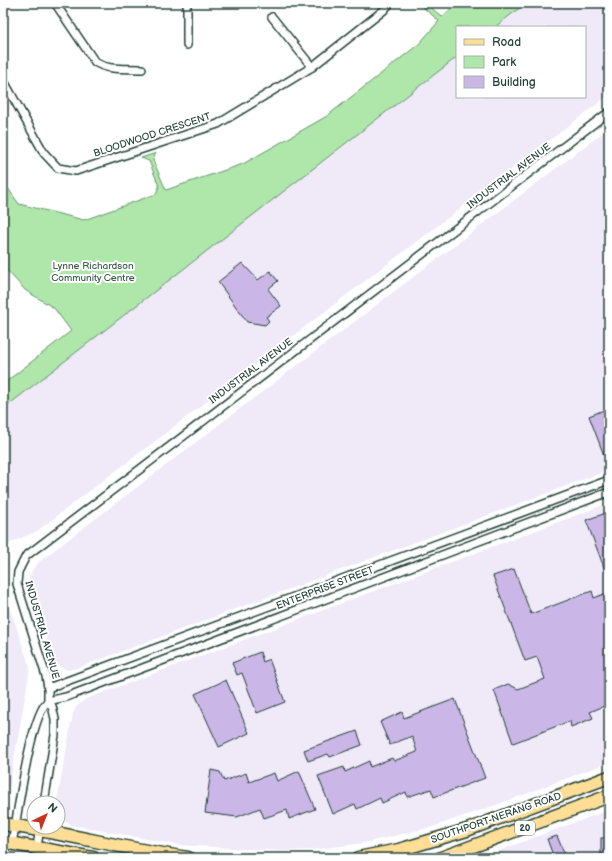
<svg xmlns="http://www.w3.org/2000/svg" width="612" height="861" viewBox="0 0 612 861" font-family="'Balsamiq Sans',sans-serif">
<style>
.built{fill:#efe9f8}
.green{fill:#afe6aa;stroke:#67926f}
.building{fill:#cbb7e7;stroke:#1f3d34}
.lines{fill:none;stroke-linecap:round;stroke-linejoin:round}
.street-casing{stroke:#1f3d34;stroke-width:10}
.primary-casing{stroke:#1f3d34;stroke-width:15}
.street{stroke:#fff;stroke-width:7}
.primary{stroke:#fede96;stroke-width:12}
.labels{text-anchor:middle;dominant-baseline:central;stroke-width:4;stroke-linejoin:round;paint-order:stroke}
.shield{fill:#fff;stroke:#627771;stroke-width:1}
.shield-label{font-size:9px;font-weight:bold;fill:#1f3d34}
.street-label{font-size:10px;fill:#1f3d34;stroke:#fff}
.park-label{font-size:10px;fill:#3c5f4c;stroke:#fff}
</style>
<rect width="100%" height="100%" fill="#fff"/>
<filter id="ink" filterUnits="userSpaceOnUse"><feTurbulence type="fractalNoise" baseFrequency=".025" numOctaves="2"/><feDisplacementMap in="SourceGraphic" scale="8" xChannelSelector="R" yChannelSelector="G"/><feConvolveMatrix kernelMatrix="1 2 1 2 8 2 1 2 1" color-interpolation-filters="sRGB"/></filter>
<g filter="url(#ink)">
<g class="built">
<path d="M 526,3 L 609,3 L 609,95 L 37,531 L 10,543 L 3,558 L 3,408 L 457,56 L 457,97 L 585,97 L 585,27 L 495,27 Z"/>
<path d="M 609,128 L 609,470 L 77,668 L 67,670 L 59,666 L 53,658 L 31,590 L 29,578 L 33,569 L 40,561 Z"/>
<path d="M 609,503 L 609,762 L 499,804 L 432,827 L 364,843 L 310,850 L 282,851 L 179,845 L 72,825 L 63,821 L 58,814 L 57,800 L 73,714 L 76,707 L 86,699 Z"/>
<path d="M 3,599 L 12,614 L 30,668 L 10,783 L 3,802 Z"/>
<path d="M 609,810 L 609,858 L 480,858 L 541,835 Z"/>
</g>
<path class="green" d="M 418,3 L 426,3 L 442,17 L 457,3 L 526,3 L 495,27 L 457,27 L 457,57 L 3,409 L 3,384 L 71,331 L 54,308 L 25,290 L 3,266 L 3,181 L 19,204 L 84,220 L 156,194 L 159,186 L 149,161 L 141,158 L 156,153 L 153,160 L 166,190 L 243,164 L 327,116 L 419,44 L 439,21 Z"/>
<g class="building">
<path d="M 242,263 L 258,280 L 270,271 L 278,281 L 268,289 L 281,306 L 266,317 L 269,321 L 265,325 L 247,322 L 218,282 Z"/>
<path d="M 609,408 L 609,466 L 608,466 L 589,416 Z"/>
<path d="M 609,512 L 609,578 L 608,578 L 586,520 Z"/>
<path d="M 514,569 L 531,614 L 592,591 L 594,598 L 609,592 L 609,704 L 590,712 L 593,718 L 571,727 L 570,721 L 513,743 L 494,690 L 508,684 L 518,689 L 545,679 L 537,657 L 525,661 L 493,576 Z"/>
<path d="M 260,652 L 263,662 L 269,659 L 285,702 L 257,713 L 242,673 L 237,675 L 232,663 Z"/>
<path d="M 226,680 L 249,733 L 219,747 L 195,694 Z"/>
<path d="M 455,699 L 485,778 L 434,797 L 431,789 L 407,797 L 406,792 L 382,803 L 380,798 L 357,809 L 355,804 L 333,814 L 318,776 L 344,767 L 345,772 L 369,761 L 370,767 L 392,758 L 394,761 L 417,752 L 412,736 L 390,745 L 380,722 L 402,712 L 404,718 Z"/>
<path d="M 357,731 L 362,745 L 330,757 L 328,754 L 308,761 L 304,750 Z"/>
<path d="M 211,770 L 220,772 L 224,781 L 246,773 L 249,782 L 274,773 L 277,781 L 299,771 L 315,809 L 289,819 L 287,810 L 264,818 L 260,808 L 237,817 L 205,813 Z"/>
<path d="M 557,836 L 566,858 L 554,858 L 547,839 Z"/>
<rect x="601" y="838" width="8" height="20"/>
</g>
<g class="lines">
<defs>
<g id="street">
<path d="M 55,3 L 95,62 C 108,71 126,68 142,69"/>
<path d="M 187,3 L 187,45"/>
<path d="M 272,17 L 312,67"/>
<path d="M 3,82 L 5,83 L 44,153 L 58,168 L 76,171 L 218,124 L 312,67 L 384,10 L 390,3"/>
<path d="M 48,688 L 609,480"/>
<path d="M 48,701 L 66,697 L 609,492"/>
<path d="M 44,803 L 55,735 L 55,719 L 52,706 L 48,701 L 48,688 L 46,676 L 17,584 L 18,572 L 26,556 L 609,112"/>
<path d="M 12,843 C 18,815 30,716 48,701"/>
<path d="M 37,847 L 40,827"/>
</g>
<g id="primary">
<path d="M 3,824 C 65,833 126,849 188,858"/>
<path d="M 3,842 L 93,858"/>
<path d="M 358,858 L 399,850 L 467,830 L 609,777"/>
<path d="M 441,858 L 609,796"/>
</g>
</defs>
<use href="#street" class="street-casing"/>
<use href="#primary" class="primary-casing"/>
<use href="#street" class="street"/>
<use href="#primary" class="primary"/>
</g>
</g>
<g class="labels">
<rect class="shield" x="515" y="821" width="20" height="14" rx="3"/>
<g class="shield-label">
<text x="525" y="828">20</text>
</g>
<g class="street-label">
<text transform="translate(152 135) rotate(-18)">BLOODWOOD CRESCENT</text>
<text transform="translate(509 176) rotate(-37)">INDUSTRIAL AVENUE</text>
<text transform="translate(251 371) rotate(-37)">INDUSTRIAL AVENUE</text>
<text transform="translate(325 588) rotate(-21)">ENTERPRISE STREET</text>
<text transform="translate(42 630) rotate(74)">INDUSTRIAL AVENUE</text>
<text transform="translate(496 818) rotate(-19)">SOUTHPORT-NERANG ROAD</text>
</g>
<g class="park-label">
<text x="93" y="266">Lynne Richardson<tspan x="93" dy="12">Community Centre</tspan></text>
</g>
</g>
<rect width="612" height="861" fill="none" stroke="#fff" stroke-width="16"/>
<rect x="8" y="8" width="596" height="845" fill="none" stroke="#1f3d34" stroke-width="1.5" filter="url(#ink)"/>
<rect x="456" y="26" width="130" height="72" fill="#ffffff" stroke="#a5b1ae"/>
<rect x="464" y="39" width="20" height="6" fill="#fede96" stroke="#a5b1ae"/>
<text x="492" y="46" font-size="12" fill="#1f3d34">Road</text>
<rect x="464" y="56" width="20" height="12" fill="#afe6aa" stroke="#a5b1ae"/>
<text x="492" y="66" font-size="12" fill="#1f3d34">Park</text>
<rect x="464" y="76" width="20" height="12" fill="#cbb7e7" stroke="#a5b1ae"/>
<text x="492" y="86" font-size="12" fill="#1f3d34">Building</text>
<g transform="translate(46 815) rotate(43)"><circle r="19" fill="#ffffff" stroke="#a5b1ae"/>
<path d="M0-3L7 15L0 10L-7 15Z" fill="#c8321e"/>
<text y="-6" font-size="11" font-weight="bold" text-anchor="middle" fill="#1f3d34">N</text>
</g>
</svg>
